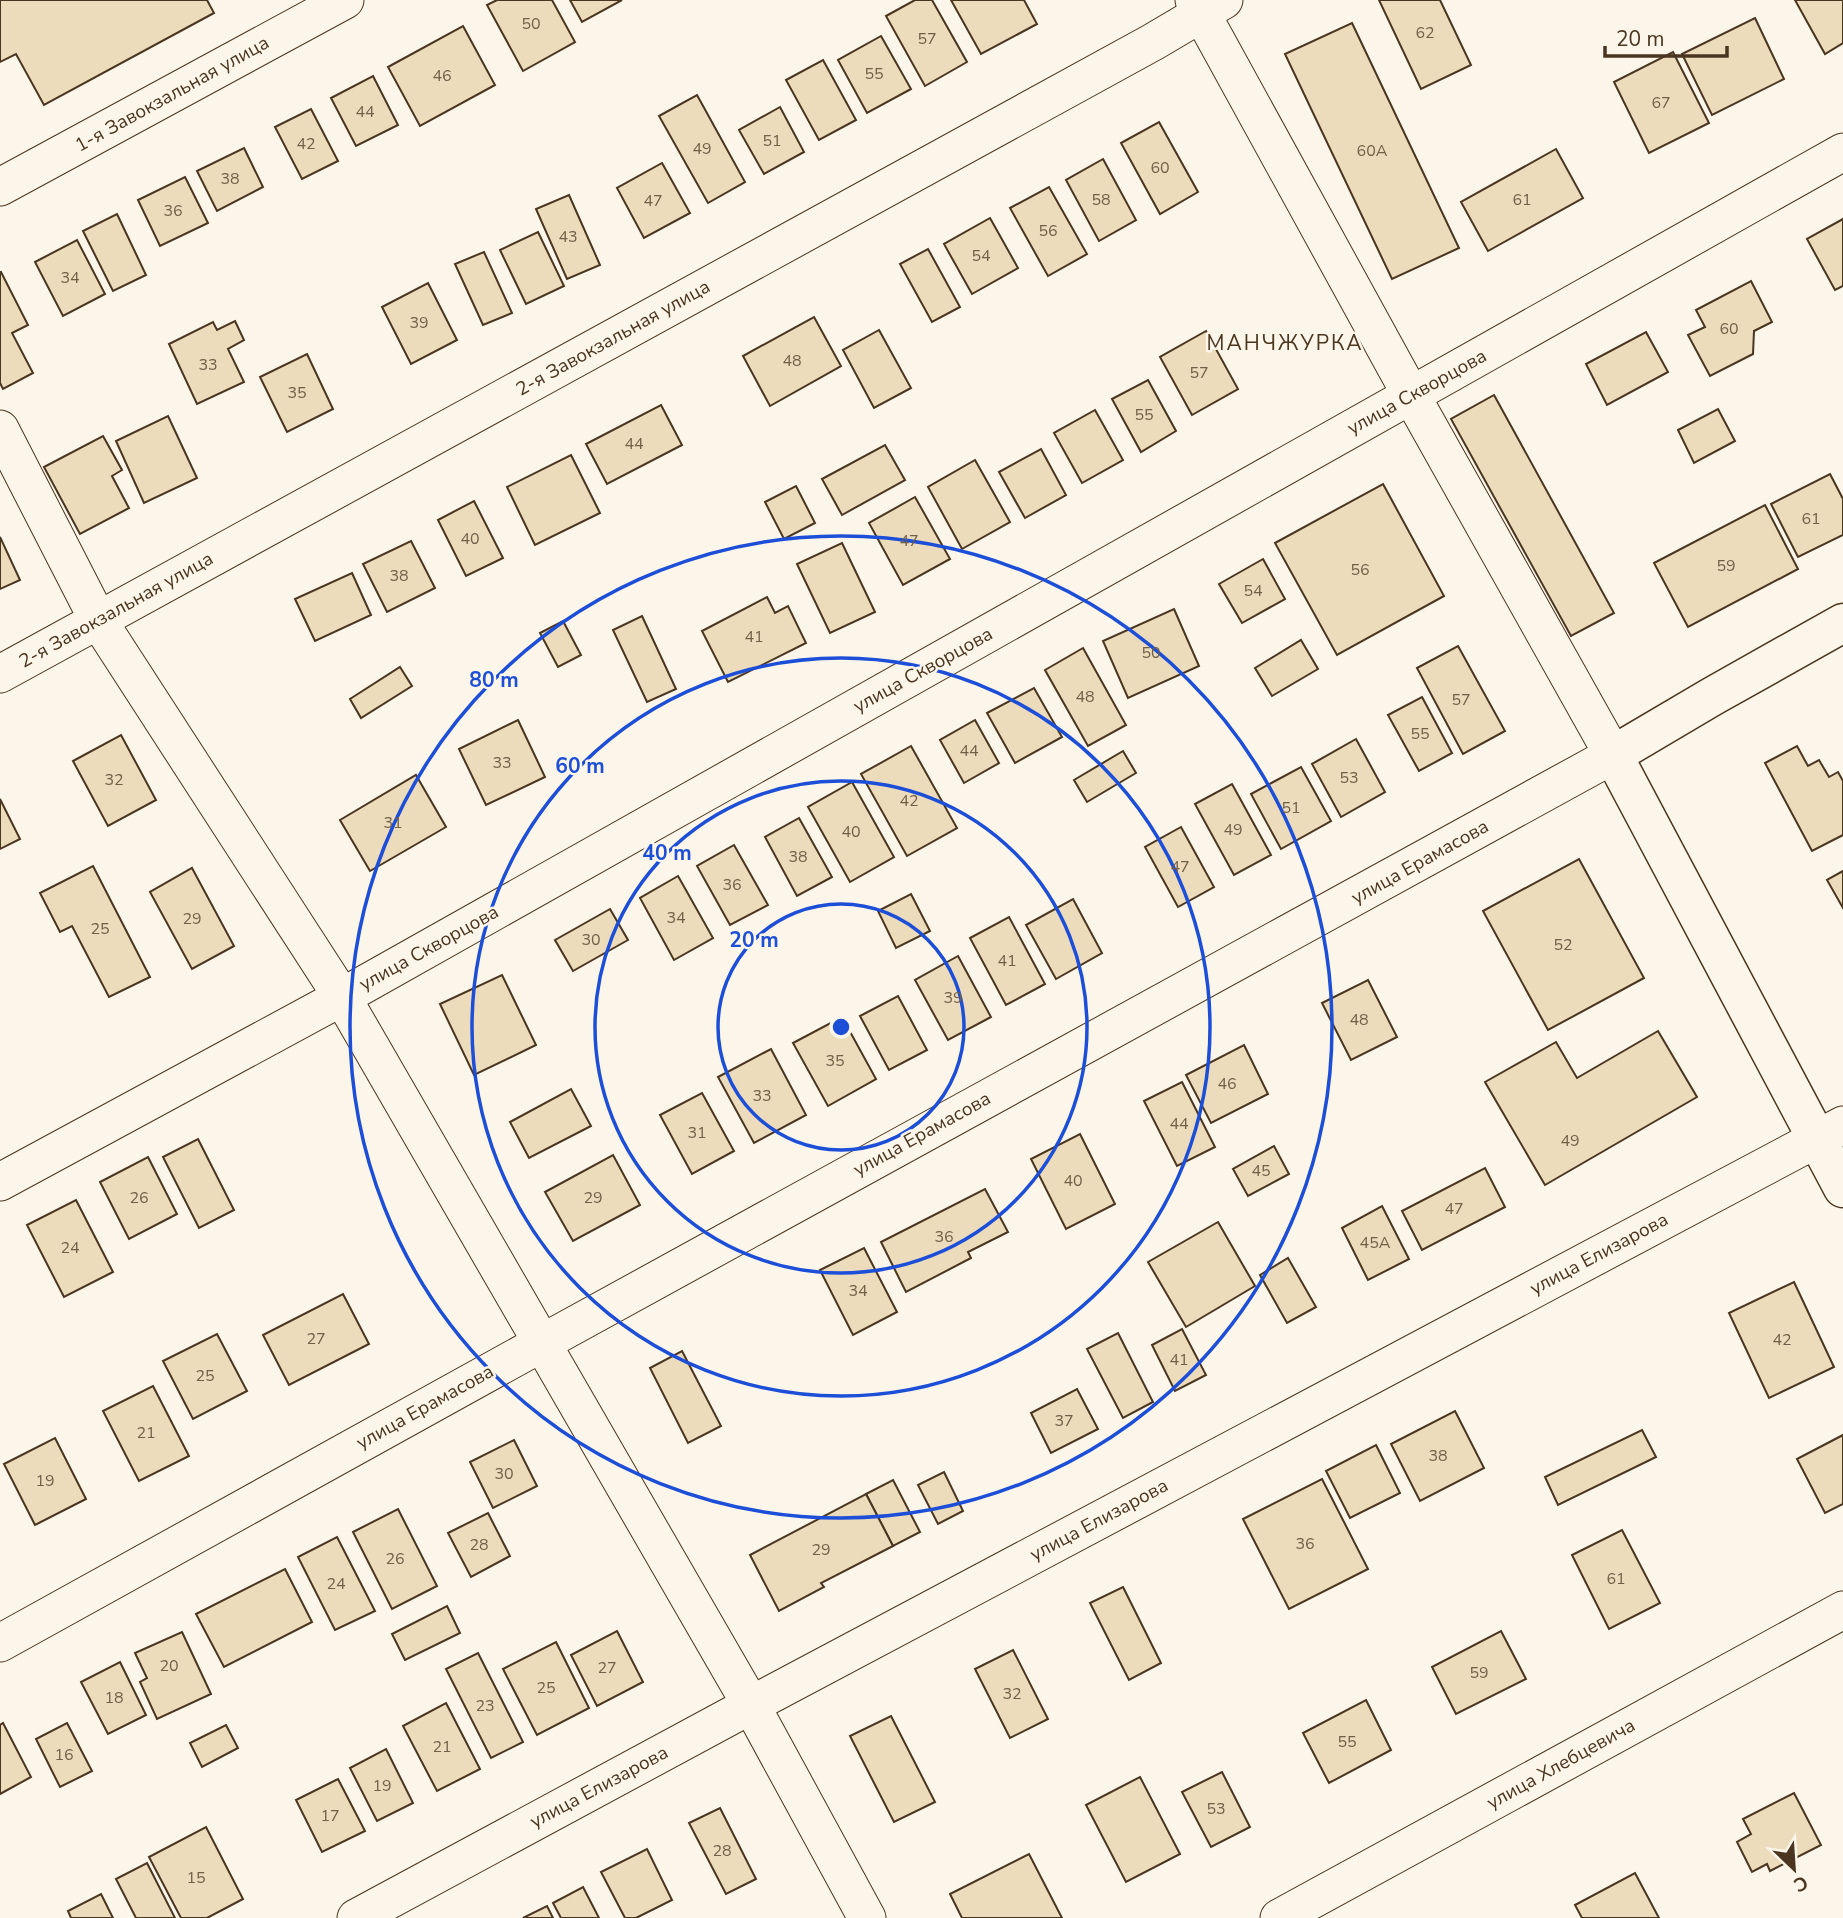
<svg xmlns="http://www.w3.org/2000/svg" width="1843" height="1918" viewBox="0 0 1843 1918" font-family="'Nunito Sans',sans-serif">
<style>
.building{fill:#ecdcbc;stroke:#4a3520;stroke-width:2}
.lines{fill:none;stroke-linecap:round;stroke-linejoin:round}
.street-casing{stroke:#4a3520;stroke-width:39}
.primary-casing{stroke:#4a3520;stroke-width:41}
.street{stroke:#fbf6e9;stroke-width:37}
.primary{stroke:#fbf6e9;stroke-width:38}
.ring{fill:none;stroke:#1d4ed8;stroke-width:3.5}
.labels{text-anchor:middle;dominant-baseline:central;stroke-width:5;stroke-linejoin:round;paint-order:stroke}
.number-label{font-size:16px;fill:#725f47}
.street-label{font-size:19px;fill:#4a3520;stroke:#fbf6e9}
.neighbourhood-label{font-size:21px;letter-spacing:2px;fill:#4a3520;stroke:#fbf6e9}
.centre{fill:#1d4ed8;stroke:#fbf6e9;stroke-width:3.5}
.ring-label{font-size:21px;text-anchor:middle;font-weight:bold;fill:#1d4ed8;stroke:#fbf6e9;stroke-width:5;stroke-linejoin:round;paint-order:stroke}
</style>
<rect width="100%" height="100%" fill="#fbf6e9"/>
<g class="building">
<path d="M 0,0 L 207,0 L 214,13 L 44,105 L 16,54 L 0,62 Z"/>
<path d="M 497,0 L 552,0 L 575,42 L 523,71 L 487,5 Z"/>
<path d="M 570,0 L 622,0 L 582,22 Z"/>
<path d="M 915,0 L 932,0 L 967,62 L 925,86 L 886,16 Z"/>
<path d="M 951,0 L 1024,0 L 1037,24 L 981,54 Z"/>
<path d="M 1379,0 L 1440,0 L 1471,65 L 1421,89 Z"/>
<path d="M 1795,0 L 1843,0 L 1843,43 L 1825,54 Z"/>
<path d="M 1755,18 L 1784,79 L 1712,115 L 1682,54 Z"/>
<path d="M 1352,23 L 1459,248 L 1392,279 L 1285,54 Z"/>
<path d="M 463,26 L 495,85 L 420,126 L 388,67 Z"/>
<path d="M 881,36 L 911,89 L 867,113 L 838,60 Z"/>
<path d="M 1673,52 L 1709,123 L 1649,153 L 1614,82 Z"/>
<path d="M 823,60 L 856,120 L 819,140 L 786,80 Z"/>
<path d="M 373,76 L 398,125 L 356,146 L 331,98 Z"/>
<path d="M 697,95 L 745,182 L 708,203 L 659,116 Z"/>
<path d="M 780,107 L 804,152 L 764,174 L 739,130 Z"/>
<path d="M 311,109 L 338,161 L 302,179 L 275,127 Z"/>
<path d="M 1159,122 L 1198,192 L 1160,214 L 1121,143 Z"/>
<path d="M 244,148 L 263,187 L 217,211 L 197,171 Z"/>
<path d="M 1556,149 L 1583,198 L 1488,251 L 1461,202 Z"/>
<path d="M 1103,159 L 1136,220 L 1099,241 L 1066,180 Z"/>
<path d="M 662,163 L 690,213 L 644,238 L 617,188 Z"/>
<path d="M 185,177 L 208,223 L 160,246 L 138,200 Z"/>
<path d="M 1049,187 L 1087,254 L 1048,276 L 1010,208 Z"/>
<path d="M 569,195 L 600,265 L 567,279 L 536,209 Z"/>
<path d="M 117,214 L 146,275 L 113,291 L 83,231 Z"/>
<path d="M 990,218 L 1018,268 L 972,294 L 944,244 Z"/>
<path d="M 1843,219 L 1843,286 L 1835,290 L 1807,239 Z"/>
<path d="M 538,232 L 564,286 L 526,304 L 500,250 Z"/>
<path d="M 77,240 L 105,294 L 63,316 L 35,262 Z"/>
<path d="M 928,249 L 960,307 L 932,322 L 900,264 Z"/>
<path d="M 484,252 L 512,313 L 483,325 L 455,264 Z"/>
<path d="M 0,272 L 1,272 L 28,325 L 12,333 L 33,373 L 3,389 L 0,383 Z"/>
<path d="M 1751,281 L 1772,322 L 1754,331 L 1753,354 L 1710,376 L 1688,335 L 1705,327 L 1696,310 Z"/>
<path d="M 428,283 L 457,340 L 411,364 L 382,307 Z"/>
<path d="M 814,317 L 841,366 L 770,406 L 743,356 Z"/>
<path d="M 235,321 L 244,340 L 228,349 L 244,382 L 197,404 L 169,344 L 213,322 L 217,330 Z"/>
<path d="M 879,330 L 911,388 L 874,408 L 843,350 Z"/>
<path d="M 1206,331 L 1238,389 L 1192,415 L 1160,357 Z"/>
<path d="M 1646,332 L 1668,372 L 1607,405 L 1586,364 Z"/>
<path d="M 307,354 L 333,409 L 287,432 L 260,377 Z"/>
<path d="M 1148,380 L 1176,431 L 1141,452 L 1112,399 Z"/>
<path d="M 1494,395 L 1614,613 L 1571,636 L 1451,419 Z"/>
<path d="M 661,405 L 682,445 L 607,484 L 586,444 Z"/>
<path d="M 1718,409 L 1735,441 L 1694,463 L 1678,430 Z"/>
<path d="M 1095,410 L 1123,460 L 1082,483 L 1054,433 Z"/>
<path d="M 168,416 L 197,478 L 144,503 L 116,441 Z"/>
<path d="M 103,436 L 122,470 L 112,476 L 129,508 L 80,534 L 44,467 Z"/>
<path d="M 885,445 L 905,480 L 842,515 L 822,479 Z"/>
<path d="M 1041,449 L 1066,495 L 1025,518 L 999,472 Z"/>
<path d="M 571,455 L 600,513 L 535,545 L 507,487 Z"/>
<path d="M 975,460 L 1010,522 L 962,549 L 928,487 Z"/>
<path d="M 1830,474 L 1843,499 L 1843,535 L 1798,557 L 1771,504 Z"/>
<path d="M 1383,484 L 1444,596 L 1337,655 L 1275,543 Z"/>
<path d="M 796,486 L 815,523 L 784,539 L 765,502 Z"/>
<path d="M 915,497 L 950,559 L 903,585 L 869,523 Z"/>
<path d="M 474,501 L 503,558 L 466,576 L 438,520 Z"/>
<path d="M 1765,505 L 1798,569 L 1688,627 L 1654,563 Z"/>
<path d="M 0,537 L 20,580 L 0,589 Z"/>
<path d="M 411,541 L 435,588 L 387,612 L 363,564 Z"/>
<path d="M 842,543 L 875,612 L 830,633 L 797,564 Z"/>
<path d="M 1263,559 L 1285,599 L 1242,623 L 1219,584 Z"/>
<path d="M 352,573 L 371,615 L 315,641 L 295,599 Z"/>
<path d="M 767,597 L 775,613 L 788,606 L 806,643 L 728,682 L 702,631 Z"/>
<path d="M 1174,609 L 1199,666 L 1128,698 L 1103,641 Z"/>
<path d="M 642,616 L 676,689 L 647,702 L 613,630 Z"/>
<path d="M 563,621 L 581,655 L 558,667 L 540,633 Z"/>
<path d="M 1301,640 L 1318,669 L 1272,696 L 1255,668 Z"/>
<path d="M 1458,646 L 1505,731 L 1463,754 L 1417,668 Z"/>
<path d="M 1083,648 L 1126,725 L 1088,746 L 1045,670 Z"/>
<path d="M 400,667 L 412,686 L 361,718 L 350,699 Z"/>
<path d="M 1034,688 L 1062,737 L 1015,763 L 987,713 Z"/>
<path d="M 1422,697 L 1452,753 L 1419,771 L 1388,715 Z"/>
<path d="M 518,720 L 545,777 L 486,805 L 459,749 Z"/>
<path d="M 975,720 L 999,763 L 964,783 L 940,740 Z"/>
<path d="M 121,735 L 156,800 L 108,826 L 73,761 Z"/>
<path d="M 1356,739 L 1385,792 L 1341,817 L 1312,764 Z"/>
<path d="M 911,746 L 957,828 L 907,856 L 861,774 Z"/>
<path d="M 1797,746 L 1808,766 L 1819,760 L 1829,777 L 1838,772 L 1843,781 L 1843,835 L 1812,851 L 1765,763 Z"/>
<path d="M 1123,751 L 1136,773 L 1087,802 L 1074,780 Z"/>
<path d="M 1301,767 L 1331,821 L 1281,849 L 1251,794 Z"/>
<path d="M 416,775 L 446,827 L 370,871 L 340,820 Z"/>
<path d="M 852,782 L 894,857 L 850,882 L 808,807 Z"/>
<path d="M 1232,784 L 1271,855 L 1234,875 L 1195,804 Z"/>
<path d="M 0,799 L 20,839 L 0,849 Z"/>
<path d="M 799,818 L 832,877 L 797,896 L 765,837 Z"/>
<path d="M 1181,827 L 1214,887 L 1178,907 L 1145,847 Z"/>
<path d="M 734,845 L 768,905 L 730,925 L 697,866 Z"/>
<path d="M 1579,859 L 1644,978 L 1548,1030 L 1483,911 Z"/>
<path d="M 93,866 L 150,977 L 109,997 L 72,926 L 60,932 L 40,893 Z"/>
<path d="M 192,868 L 234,946 L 192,969 L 150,892 Z"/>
<path d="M 1843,871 L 1843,908 L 1827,880 Z"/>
<path d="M 678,876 L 713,938 L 674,960 L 640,898 Z"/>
<path d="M 911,894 L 930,931 L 896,948 L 878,911 Z"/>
<path d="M 1073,899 L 1102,953 L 1056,979 L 1026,925 Z"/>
<path d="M 610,909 L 628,940 L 573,971 L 555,940 Z"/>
<path d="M 1009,917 L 1045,984 L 1006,1005 L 970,938 Z"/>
<path d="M 958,956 L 991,1017 L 948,1040 L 915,980 Z"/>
<path d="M 502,975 L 536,1045 L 474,1075 L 440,1004 Z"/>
<path d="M 1368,980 L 1397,1037 L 1351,1060 L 1322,1003 Z"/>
<path d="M 898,996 L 927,1050 L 889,1070 L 860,1016 Z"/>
<path d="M 842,1017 L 876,1079 L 828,1106 L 793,1043 Z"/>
<path d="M 1658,1031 L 1697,1097 L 1545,1185 L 1485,1082 L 1556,1042 L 1577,1078 Z"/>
<path d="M 1244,1045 L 1268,1094 L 1211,1123 L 1186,1075 Z"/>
<path d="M 771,1049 L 806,1115 L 754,1143 L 718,1077 Z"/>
<path d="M 1182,1082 L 1215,1147 L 1177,1166 L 1144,1101 Z"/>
<path d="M 571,1089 L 591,1126 L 529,1158 L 510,1122 Z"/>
<path d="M 702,1093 L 734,1151 L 692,1174 L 660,1115 Z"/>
<path d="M 1080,1134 L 1115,1204 L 1066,1229 L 1031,1159 Z"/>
<path d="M 198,1139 L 234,1210 L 199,1228 L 163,1157 Z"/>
<path d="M 1274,1146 L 1289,1174 L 1248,1196 L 1233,1169 Z"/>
<path d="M 613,1155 L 640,1205 L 573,1241 L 545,1192 Z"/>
<path d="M 148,1157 L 177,1214 L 129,1239 L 100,1182 Z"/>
<path d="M 1485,1168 L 1505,1207 L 1422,1250 L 1402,1211 Z"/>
<path d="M 985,1189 L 1008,1232 L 968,1252 L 971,1258 L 906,1292 L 881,1242 Z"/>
<path d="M 76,1200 L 113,1272 L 64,1297 L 27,1225 Z"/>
<path d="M 1382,1206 L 1409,1259 L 1368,1280 L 1342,1228 Z"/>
<path d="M 1218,1222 L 1255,1286 L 1186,1327 L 1148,1262 Z"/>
<path d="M 864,1248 L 897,1312 L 853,1335 L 820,1270 Z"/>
<path d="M 1288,1258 L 1316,1307 L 1287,1323 L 1260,1275 Z"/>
<path d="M 1794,1282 L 1834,1367 L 1769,1398 L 1729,1313 Z"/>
<path d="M 343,1294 L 369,1344 L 289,1385 L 263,1335 Z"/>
<path d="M 1182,1329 L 1206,1375 L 1175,1391 L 1152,1345 Z"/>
<path d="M 1118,1333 L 1153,1402 L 1123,1418 L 1087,1349 Z"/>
<path d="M 217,1334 L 247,1391 L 193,1419 L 163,1361 Z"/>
<path d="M 682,1351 L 721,1426 L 688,1443 L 650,1368 Z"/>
<path d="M 153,1386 L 189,1456 L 139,1481 L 103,1411 Z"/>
<path d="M 1077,1389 L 1098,1429 L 1051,1453 L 1031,1413 Z"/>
<path d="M 1455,1411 L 1484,1468 L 1420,1501 L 1391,1444 Z"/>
<path d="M 1642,1430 L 1656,1457 L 1558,1505 L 1545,1477 Z"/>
<path d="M 1843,1435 L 1843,1504 L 1825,1513 L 1797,1459 Z"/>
<path d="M 55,1438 L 86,1499 L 35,1525 L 4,1464 Z"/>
<path d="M 514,1440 L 537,1486 L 493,1508 L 470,1462 Z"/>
<path d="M 1376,1445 L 1400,1493 L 1350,1518 L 1326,1471 Z"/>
<path d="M 944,1472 L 963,1511 L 938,1524 L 918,1485 Z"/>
<path d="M 1322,1479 L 1368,1569 L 1289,1609 L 1243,1519 Z"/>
<path d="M 893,1480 L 920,1532 L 893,1546 L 866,1494 Z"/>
<path d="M 866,1494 L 893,1546 L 821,1583 L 824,1587 L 779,1611 L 750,1555 Z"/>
<path d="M 398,1509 L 437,1586 L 392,1609 L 353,1532 Z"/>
<path d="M 488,1513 L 510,1556 L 471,1577 L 448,1533 Z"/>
<path d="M 1622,1530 L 1660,1603 L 1609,1629 L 1572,1555 Z"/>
<path d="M 337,1537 L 375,1611 L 335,1630 L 298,1557 Z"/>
<path d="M 285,1569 L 312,1622 L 224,1667 L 196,1614 Z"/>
<path d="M 1123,1587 L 1161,1663 L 1129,1680 L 1090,1603 Z"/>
<path d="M 447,1606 L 460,1633 L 405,1660 L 392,1634 Z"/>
<path d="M 617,1631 L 643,1682 L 597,1706 L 571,1655 Z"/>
<path d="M 1501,1631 L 1526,1679 L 1456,1714 L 1432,1667 Z"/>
<path d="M 182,1632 L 211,1694 L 157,1719 L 140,1682 L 147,1678 L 135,1653 Z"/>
<path d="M 556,1642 L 589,1708 L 537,1735 L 503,1669 Z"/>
<path d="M 1013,1650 L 1048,1719 L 1010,1738 L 975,1669 Z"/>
<path d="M 478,1653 L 523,1742 L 491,1758 L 446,1669 Z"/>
<path d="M 120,1662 L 146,1715 L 108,1734 L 81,1682 Z"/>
<path d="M 1366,1700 L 1391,1750 L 1329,1783 L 1303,1733 Z"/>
<path d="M 446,1703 L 480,1769 L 437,1791 L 403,1726 Z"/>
<path d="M 891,1716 L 935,1802 L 894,1822 L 850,1736 Z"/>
<path d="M 3,1723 L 31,1777 L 0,1794 L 0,1725 Z"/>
<path d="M 67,1723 L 92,1771 L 60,1787 L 36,1739 Z"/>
<path d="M 226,1725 L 238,1748 L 202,1767 L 190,1743 Z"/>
<path d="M 386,1749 L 413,1803 L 377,1821 L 350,1768 Z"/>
<path d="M 1222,1772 L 1250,1827 L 1211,1847 L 1182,1792 Z"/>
<path d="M 1140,1777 L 1180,1854 L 1126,1882 L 1086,1805 Z"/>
<path d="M 338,1779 L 365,1831 L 322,1852 L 296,1800 Z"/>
<path d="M 1794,1793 L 1821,1845 L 1770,1871 L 1767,1864 L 1752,1872 L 1737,1842 L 1751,1834 L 1743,1819 Z"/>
<path d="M 720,1808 L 756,1879 L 726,1894 L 689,1823 Z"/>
<path d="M 206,1827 L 243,1899 L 207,1918 L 181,1918 L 149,1857 Z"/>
<path d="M 647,1849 L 672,1900 L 636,1918 L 625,1918 L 601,1872 Z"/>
<path d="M 1029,1854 L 1062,1918 L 962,1918 L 950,1894 Z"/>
<path d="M 147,1863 L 175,1918 L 136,1918 L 116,1879 Z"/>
<path d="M 1635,1873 L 1659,1918 L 1582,1918 L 1575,1905 Z"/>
<path d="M 583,1887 L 599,1918 L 561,1918 L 553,1903 Z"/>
<path d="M 101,1894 L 113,1918 L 71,1918 L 68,1911 Z"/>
<path d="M 547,1906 L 553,1918 L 523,1918 Z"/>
</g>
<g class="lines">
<defs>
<g id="street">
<path d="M 0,187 L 345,0"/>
<path d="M 0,429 L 98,620 L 342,997 L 751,1705 L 867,1918"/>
<path d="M 0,674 L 1153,42 L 1224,0"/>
<path d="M 0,1182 L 342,997 L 1843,152"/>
<path d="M 0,1643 L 542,1343 L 1613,755 L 1411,395 L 1194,0"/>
<path d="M 356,1918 L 751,1705 L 1843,1125"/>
<path d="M 1279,1918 L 1843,1610"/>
</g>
<path id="primary" d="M 1843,623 L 1713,696 L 1613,755 L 1843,1188"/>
</defs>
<use href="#street" class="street-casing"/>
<use href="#primary" class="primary-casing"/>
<use href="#street" class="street"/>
<use href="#primary" class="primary"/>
</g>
<g class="ring">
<circle cx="841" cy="1027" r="123"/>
<circle cx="841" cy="1027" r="246"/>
<circle cx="841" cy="1027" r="369"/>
<circle cx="841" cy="1027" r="491"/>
</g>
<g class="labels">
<g class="number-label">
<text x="531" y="24">50</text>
<text x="1425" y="33">62</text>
<text x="927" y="39">57</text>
<text x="874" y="74">55</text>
<text x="442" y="76">46</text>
<text x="1661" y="103">67</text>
<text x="365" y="112">44</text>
<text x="772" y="141">51</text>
<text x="306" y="144">42</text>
<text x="702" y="149">49</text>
<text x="1372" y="151">60А</text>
<text x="1160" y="168">60</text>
<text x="230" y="179">38</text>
<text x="1101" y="200">58</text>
<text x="1522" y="200">61</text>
<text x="653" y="201">47</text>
<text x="173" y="211">36</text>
<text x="1048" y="231">56</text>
<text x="568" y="237">43</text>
<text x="981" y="256">54</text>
<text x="70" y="278">34</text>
<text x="419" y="323">39</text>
<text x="1729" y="329">60</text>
<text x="792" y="361">48</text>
<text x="208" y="365">33</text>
<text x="1199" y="373">57</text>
<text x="297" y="393">35</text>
<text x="1144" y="415">55</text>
<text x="634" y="444">44</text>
<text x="1811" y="519">61</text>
<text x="470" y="539">40</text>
<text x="909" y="541">47</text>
<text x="1726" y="566">59</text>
<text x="1360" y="570">56</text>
<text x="399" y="576">38</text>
<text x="1253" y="591">54</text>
<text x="754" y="637">41</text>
<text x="1151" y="653">50</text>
<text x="1085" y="697">48</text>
<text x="1461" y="700">57</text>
<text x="1420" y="734">55</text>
<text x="969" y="751">44</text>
<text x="502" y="763">33</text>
<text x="1349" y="778">53</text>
<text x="114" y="780">32</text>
<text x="909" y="801">42</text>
<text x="1291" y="808">51</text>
<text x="393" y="823">31</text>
<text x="1233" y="830">49</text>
<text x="851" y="832">40</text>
<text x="798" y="857">38</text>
<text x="1180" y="867">47</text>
<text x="732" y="885">36</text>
<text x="676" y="918">34</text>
<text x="192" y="919">29</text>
<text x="100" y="929">25</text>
<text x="591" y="940">30</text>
<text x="1563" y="945">52</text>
<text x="1007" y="961">41</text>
<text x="953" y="998">39</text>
<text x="1359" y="1020">48</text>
<text x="835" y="1061">35</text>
<text x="1227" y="1084">46</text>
<text x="762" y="1096">33</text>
<text x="1179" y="1124">44</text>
<text x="697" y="1133">31</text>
<text x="1570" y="1141">49</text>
<text x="1261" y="1171">45</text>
<text x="1073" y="1181">40</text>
<text x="139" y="1198">26</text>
<text x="593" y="1198">29</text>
<text x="1454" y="1209">47</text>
<text x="944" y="1237">36</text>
<text x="1375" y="1243">45А</text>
<text x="70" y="1248">24</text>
<text x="858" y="1291">34</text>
<text x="316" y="1339">27</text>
<text x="1782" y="1340">42</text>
<text x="1179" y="1360">41</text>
<text x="205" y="1376">25</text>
<text x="1064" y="1421">37</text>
<text x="146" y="1433">21</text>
<text x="1438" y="1456">38</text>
<text x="504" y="1474">30</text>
<text x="45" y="1481">19</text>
<text x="1305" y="1544">36</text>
<text x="479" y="1545">28</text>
<text x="821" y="1550">29</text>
<text x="395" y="1559">26</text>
<text x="1616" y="1579">61</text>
<text x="336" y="1584">24</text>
<text x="169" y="1666">20</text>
<text x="607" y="1668">27</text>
<text x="1479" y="1673">59</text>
<text x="546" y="1688">25</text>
<text x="1012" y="1694">32</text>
<text x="114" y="1698">18</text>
<text x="485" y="1706">23</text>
<text x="1347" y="1742">55</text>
<text x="442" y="1747">21</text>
<text x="64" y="1755">16</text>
<text x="382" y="1786">19</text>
<text x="1216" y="1809">53</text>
<text x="330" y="1816">17</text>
<text x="722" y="1851">28</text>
<text x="196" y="1878">15</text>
</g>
<g class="street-label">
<text transform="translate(172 94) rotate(-29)">1-я Завокзальная улица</text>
<text transform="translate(613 338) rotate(-29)">2-я Завокзальная улица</text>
<text transform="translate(1417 392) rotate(-29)">улица Скворцова</text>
<text transform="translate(116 610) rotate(-29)">2-я Завокзальная улица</text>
<text transform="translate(923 670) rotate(-29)">улица Скворцова</text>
<text transform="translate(1420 862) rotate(-29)">улица Ерамасова</text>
<text transform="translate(429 948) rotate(-29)">улица Скворцова</text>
<text transform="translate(922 1134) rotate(-29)">улица Ерамасова</text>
<text transform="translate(1599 1254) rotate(-28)">улица Елизарова</text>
<text transform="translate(425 1407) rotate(-29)">улица Ерамасова</text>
<text transform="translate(1099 1520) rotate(-28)">улица Елизарова</text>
<text transform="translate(1561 1764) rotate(-29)">улица Хлебцевича</text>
<text transform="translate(599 1787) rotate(-28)">улица Елизарова</text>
</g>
<g class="neighbourhood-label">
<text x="1285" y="343">МАНЧЖУРКА</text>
</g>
</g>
<circle cx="841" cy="1027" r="10" class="centre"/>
<g class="ring-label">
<text x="494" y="687">80 m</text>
<text x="580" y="773">60 m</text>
<text x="667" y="860">40 m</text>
<text x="754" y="947">20 m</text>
</g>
<g transform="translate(1794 1869) rotate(155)" stroke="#fbf6e9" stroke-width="5" paint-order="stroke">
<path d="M0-5L12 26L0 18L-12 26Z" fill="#4a3520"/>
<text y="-10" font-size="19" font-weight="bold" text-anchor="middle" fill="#4a3520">С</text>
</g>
<path d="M1605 46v10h122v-10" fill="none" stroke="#4a3520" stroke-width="3.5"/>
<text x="1616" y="46" font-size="21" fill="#4a3520" stroke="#fbf6e9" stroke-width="5" paint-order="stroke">20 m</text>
</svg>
